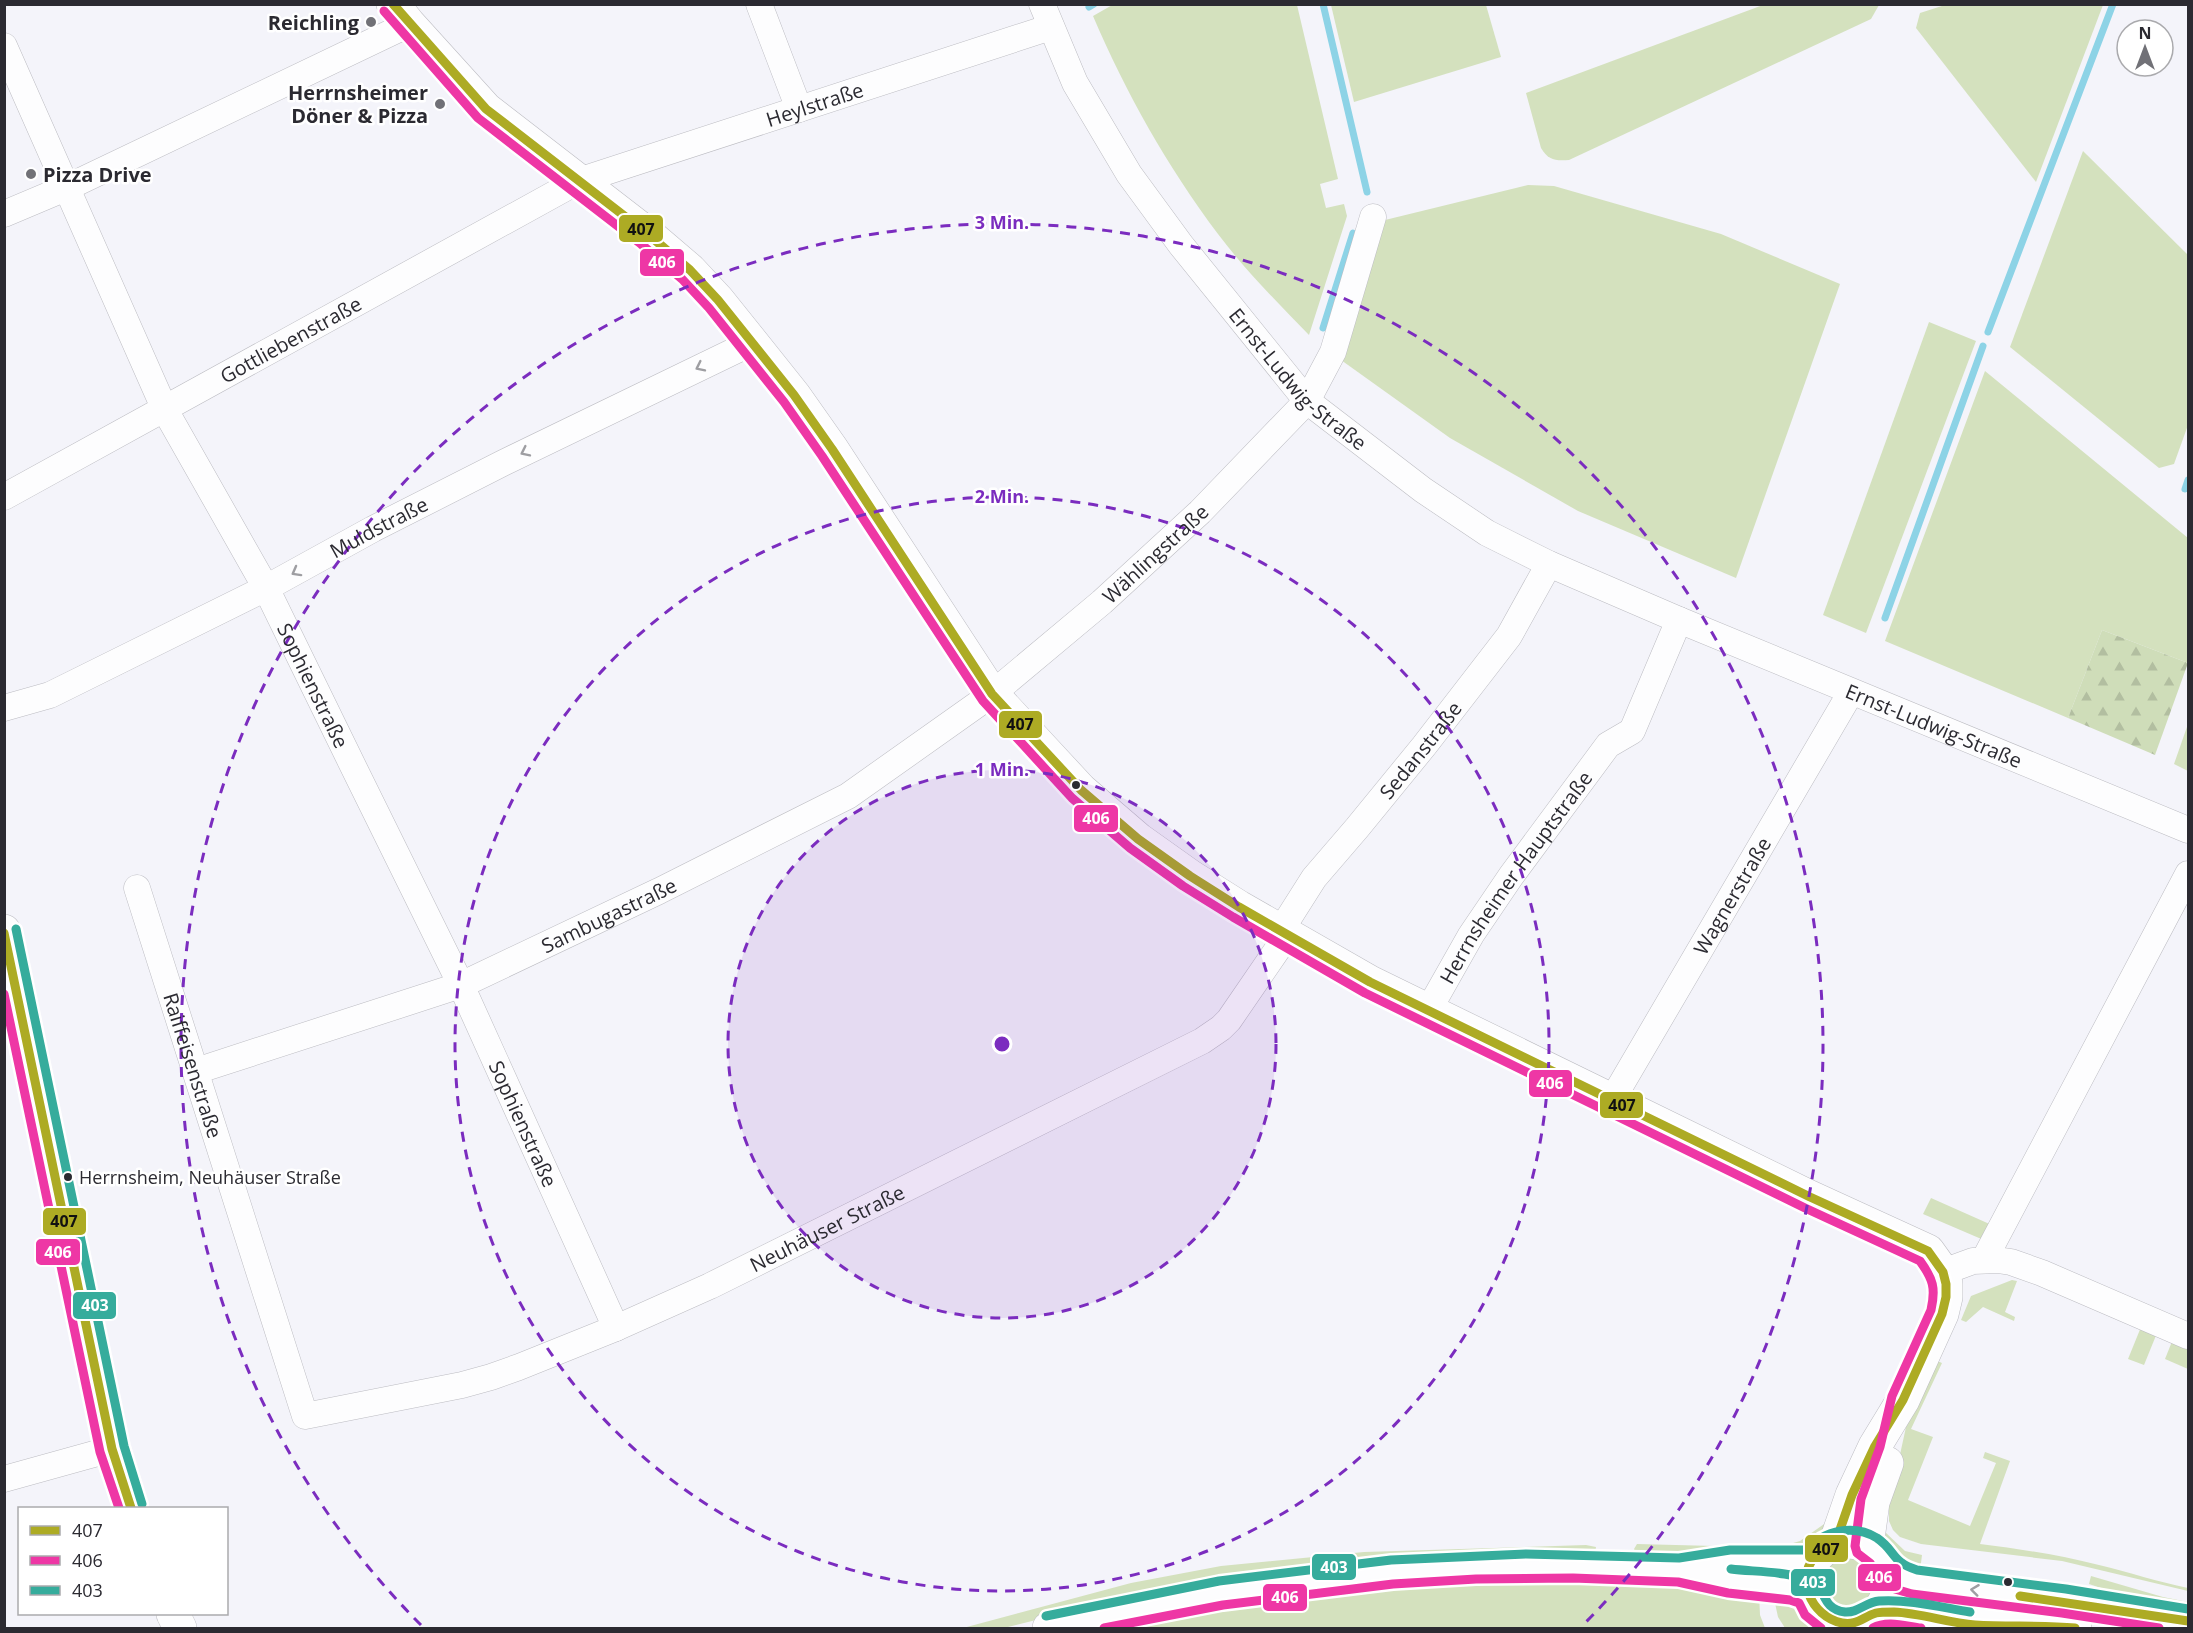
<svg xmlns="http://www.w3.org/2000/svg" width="2193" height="1633" viewBox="0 0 2193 1633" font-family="'Open Sans',sans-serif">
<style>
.green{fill:#d4e1be}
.forest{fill:url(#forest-firs)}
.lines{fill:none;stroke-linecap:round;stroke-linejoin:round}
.stream{stroke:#8dd3e6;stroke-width:7}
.street-casing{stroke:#bcbcc2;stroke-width:27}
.secondary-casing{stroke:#bcbcc2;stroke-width:34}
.street{stroke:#fdfdfe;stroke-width:26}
.secondary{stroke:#fdfdfe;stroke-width:33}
.bus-1-casing{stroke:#fff;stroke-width:14}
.bus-2-casing{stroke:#fff;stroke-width:14}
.bus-3-casing{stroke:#fff;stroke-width:14}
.bus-1{stroke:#adab24;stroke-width:9}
.bus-2{stroke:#ee37a5;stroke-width:9}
.bus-3{stroke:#36ac9c;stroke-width:9}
.oneway{stroke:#9e9ea2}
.ring{fill:none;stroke:#7b2cbf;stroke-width:3;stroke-dasharray:10 8}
.poi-dot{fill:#717177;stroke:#fff;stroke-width:2}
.bus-dot{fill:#2b2a31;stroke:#fff;stroke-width:2}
.labels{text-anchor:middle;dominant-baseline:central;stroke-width:5;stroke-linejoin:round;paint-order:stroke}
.bus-label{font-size:18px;fill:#2b2a31;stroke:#fff;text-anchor:start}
.poi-label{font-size:20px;font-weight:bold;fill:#2b2a31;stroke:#fff;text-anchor:end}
.street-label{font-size:20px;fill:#2b2a31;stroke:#fff}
.centre{fill:#7b2cbf;stroke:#fff;stroke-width:3}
.ring-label{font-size:18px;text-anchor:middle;font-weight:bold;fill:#7b2cbf;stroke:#fff;stroke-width:5;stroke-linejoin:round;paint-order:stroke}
.line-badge{stroke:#fff;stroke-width:2}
.badge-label{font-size:16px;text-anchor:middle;font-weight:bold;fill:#fff}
.pale-badge-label{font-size:16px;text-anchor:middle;font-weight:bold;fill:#111}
</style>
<defs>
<pattern id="forest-firs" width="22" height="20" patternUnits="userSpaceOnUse" patternTransform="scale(1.5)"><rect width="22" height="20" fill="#cfddb9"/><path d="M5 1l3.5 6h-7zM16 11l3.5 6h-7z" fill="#b2bea0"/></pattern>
</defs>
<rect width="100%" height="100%" fill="#f4f4fa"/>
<g class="green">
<path d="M 1114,4 L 1297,5 L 1338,179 L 1320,184 L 1326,208 L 1344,204 L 1347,216 L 1309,335 C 1278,303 1245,270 1218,234 C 1167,166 1126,93 1093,16 Z"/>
<path d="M 1331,5 L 1486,5 L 1501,57 L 1354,102 Z"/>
<path d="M 1763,5 L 1879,5 L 1871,19 L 1569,160 C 1555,161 1548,160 1541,148 L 1526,93 Z"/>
<path d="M 1945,5 L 2103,5 L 2036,182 L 1916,28 L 1920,13 Z"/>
<path d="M 2083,151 L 2188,255 L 2188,425 L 2174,464 L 2159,468 L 2010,347 Z"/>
<path d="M 1528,185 L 1554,186 L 1721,234 L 1840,284 L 1736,578 L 1578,511 L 1450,438 L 1341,360 L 1385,220 Z"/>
<path d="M 1929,322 L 1976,341 L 1866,633 L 1823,615 Z"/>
<path d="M 1985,371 L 2188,538 L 2188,663 L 2102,630 L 2068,718 L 1885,641 Z"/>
<path d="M 2188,724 L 2188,771 L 2174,764 Z"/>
<path d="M 1931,1198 L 1994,1226 L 1986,1241 L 1923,1214 Z"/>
<path d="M 2012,1280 L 2017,1281 L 2005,1312 L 2015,1317 L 2014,1321 L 1983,1307 L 1966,1322 L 1961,1320 L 1971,1296 Z"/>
<path d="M 2141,1327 L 2157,1333 L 2144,1365 L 2128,1359 Z"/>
<path d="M 2173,1339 L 2188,1346 L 2188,1369 L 2165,1359 Z"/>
<path d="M 1935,1360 L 1942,1363 L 1911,1429 L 1933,1437 L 1908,1500 L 1970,1526 L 1996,1463 L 1983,1458 L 1985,1452 L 2010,1461 L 1980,1544 C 2020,1549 2059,1555 2099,1565 C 2129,1572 2158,1582 2188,1588 L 2188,1591 L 2062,1561 L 1921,1544 L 1900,1537 L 1893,1530 L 1889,1521 L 1889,1505 L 1906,1427 Z"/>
<path d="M 1827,1522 C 1820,1542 1802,1547 1783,1546 L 1800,1541 Z"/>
<path d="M 1885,1532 L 1905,1551 L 1922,1555 L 1920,1571 C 1907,1563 1885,1550 1885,1532 Z"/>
<path d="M 1637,1544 L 1753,1547 L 1721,1555 L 1636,1553 L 1634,1549 Z"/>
<path d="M 1586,1545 L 1596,1547 L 1595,1554 L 1064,1613 L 1004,1628 L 963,1628 L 1131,1583 L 1221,1566 L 1364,1552 Z"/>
<circle cx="1848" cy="1580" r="28"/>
<path d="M 2091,1576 L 2163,1597 L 2188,1602 L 2188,1611 L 2125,1596 L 2089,1584 Z"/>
<path d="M 1414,1582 L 1686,1583 L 1759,1592 L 1760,1615 L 1765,1628 L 1107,1628 L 1206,1608 Z"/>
<path d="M 1773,1594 C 1791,1602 1808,1607 1811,1628 L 1785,1628 L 1778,1617 Z"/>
</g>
<path class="forest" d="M 2102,630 L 2188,663 L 2155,755 L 2068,718 Z"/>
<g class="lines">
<g class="stream">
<path d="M 1323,4 L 1367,192"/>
<path d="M 1089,7 L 1094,4"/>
<path d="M 1323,328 L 1353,233"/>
<path d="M 1988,332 L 2113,4"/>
<path d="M 2185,489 L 2188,480"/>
<path d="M 1885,618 L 1983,346"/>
</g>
<defs>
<g id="street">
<path d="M 759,4 L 799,109"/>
<path id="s1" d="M 1042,4 L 1075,83 L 1129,174 L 1181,245 L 1307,401 L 1423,490 L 1487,533 L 1549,564 L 1679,620 L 2188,830"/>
<path id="s2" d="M 4,46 L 165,410 L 266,588 L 351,762 L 461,985 L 616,1328"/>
<path d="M 4,214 L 68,187 L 409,24"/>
<path id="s3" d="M 4,497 L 578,181 L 1051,27"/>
<path id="s4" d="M 4,708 L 50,695 L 266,588 L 373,529 L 503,463 L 753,342"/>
<path id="s5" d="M 137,888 L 305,1416 L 462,1385 L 491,1377 L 519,1367 L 616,1328 L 710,1286 L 1202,1041 L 1221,1028 L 1229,1020 L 1288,934"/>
<path id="s6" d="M 1281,930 L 1314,878 L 1357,828 L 1424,746 L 1509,636 L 1549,564"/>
<path id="s7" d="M 1428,1011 L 1471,935 L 1511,876 L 1608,745 L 1632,731 L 1679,620"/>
<path id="s8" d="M 196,1071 L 461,985 L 659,891 L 848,796 L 992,694 L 1102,602 L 1200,512 L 1307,401 L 1333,352 L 1373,217"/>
<path id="s9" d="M 1612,1100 L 1851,692"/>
<path d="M 1984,1260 L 2188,874"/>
<path d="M 1943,1272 L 1973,1261 L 1997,1260 L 2011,1262 L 2042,1273 L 2188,1336"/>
<path d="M 4,1479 L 112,1449"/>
</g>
<g id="secondary">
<path d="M 393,4 L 409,24 L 486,109 L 649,235 L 690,270 L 718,300 L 794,395 L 832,449 L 992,694 L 1081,790 L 1138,839 L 1190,876 L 1239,907 L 1370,982 L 1810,1197 L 1928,1251 L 1943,1272 L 1946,1284 L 1946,1297 L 1942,1314 L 1903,1400 L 1875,1446 L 1852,1495 L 1835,1544"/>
<path d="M 4,931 L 60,1206 L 112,1449 L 131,1508"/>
<circle cx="1848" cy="1583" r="41"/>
<path d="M 1867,1546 L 1873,1502 L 1887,1463"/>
<path d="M 1887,1568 L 1900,1578 L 1914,1582 L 2064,1601 L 2188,1621"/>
<path d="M 1723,1579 L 1792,1588 L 1808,1593"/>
<path d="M 1876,1613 L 1894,1612 L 1920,1615 L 1974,1625 L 2040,1625 L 2075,1628"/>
<path d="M 173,1614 L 180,1628"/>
<path d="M 1049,1628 L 1119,1613 L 1221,1593 L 1392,1572 L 1526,1566 L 1680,1570 L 1731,1562 L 1813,1562"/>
</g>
</defs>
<use href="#street" class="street-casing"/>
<use href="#secondary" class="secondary-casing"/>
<use href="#street" class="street"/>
<use href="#secondary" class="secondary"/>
<defs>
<g id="bus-1">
<path d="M 393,4 L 486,109 L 649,235 L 690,270 L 718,300 L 794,395 L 832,449 L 992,694 L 1081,790 L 1138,839 L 1190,876 L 1239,907 L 1370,982 L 1810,1197 L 1928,1251 L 1943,1272 L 1946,1284 L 1946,1297 L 1942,1314 L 1903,1400 L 1875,1446 L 1852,1495 L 1835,1544 C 1830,1547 1824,1550 1819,1553 C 1792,1575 1811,1617 1842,1623 C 1856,1626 1863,1617 1876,1613 C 1880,1612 1889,1612 1894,1612 C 1921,1613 1948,1623 1975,1625 C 2008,1627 2042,1625 2075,1628"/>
<path d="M 4,933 L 112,1449 L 131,1508"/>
<path d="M 2020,1596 L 2188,1621"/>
</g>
<g id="bus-2">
<path d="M 384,11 L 478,118 L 641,244 L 682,279 L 709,308 L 784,402 L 822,456 L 983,701 L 1072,798 L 1130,848 L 1183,886 L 1233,917 L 1365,993 L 1805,1208 L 1920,1261 C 1933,1279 1936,1288 1931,1310 L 1892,1396 L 1880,1447 L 1861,1499 L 1855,1546 L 1857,1553 L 1870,1563 L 1879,1577 L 1895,1589 L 1912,1594 L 2062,1613 L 2159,1628"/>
<path d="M 4,994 L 100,1452 L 119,1508"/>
<path d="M 1104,1628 L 1223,1605 L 1393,1584 L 1476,1579 L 1573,1578 L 1678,1582 L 1728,1593 L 1790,1600 L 1799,1603 L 1805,1615 L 1821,1628"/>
<path d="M 1873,1628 C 1887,1620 1905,1626 1921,1628"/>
</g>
<g id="bus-3">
<path d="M 16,929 L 124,1446 L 142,1504"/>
<path d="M 1731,1569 C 1755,1572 1791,1571 1813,1582 C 1826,1588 1821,1609 1845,1612 C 1858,1613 1866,1602 1879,1601 C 1909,1599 1940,1607 1970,1612"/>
<path d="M 1046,1616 L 1219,1581 L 1391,1560 L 1526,1554 L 1679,1558 L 1730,1550 L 1807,1550 C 1824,1530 1854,1524 1877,1538 C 1896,1551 1891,1562 1917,1570 L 2066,1589 L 2188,1609"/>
</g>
</defs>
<use href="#bus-1" class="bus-1-casing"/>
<use href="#bus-2" class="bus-2-casing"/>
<use href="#bus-3" class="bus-3-casing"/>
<use href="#bus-1" class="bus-1"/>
<use href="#bus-2" class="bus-2"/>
<use href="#bus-3" class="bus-3"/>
</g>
<defs><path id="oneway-chevron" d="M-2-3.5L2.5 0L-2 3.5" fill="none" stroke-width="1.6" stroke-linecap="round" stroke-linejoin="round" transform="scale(1.5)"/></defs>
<g class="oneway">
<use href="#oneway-chevron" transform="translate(700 367) rotate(154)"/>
<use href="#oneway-chevron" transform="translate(525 452) rotate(154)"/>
<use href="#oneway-chevron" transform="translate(296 572) rotate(151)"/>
<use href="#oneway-chevron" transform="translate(1975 1590) rotate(-173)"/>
</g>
<circle cx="1002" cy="1044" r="274" fill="#7b2cbf" fill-opacity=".12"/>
<g class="ring">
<circle cx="1002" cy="1044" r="274"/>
<circle cx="1002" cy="1044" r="547"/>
<path d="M421 1625A821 821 0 1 1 1583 1625"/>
</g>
<g class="poi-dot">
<circle cx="371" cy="22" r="6"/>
<circle cx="440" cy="104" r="6"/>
<circle cx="31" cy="174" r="6"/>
</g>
<g class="bus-dot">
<circle cx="1076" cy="785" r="5"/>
<circle cx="68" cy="1177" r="5"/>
<circle cx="2008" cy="1582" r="5"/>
</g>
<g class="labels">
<g class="bus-label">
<text x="79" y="1177">Herrnsheim, Neuhäuser Straße</text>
</g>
<g class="poi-label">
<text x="359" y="22">Reichling</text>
<text x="428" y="92">Herrnsheimer<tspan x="428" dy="23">Döner &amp; Pizza</tspan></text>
<text x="43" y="174" text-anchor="start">Pizza Drive</text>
</g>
<g class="street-label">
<text stroke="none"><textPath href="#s3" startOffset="904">Heylstraße</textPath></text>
<text stroke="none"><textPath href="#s3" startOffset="327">Gottliebenstraße</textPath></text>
<text stroke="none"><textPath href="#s1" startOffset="458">Ernst-Ludwig-Straße</textPath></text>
<text stroke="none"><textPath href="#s4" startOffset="417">Muldstraße</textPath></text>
<text stroke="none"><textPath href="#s8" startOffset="1101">Wählingstraße</textPath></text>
<text stroke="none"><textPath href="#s2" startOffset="711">Sophienstraße</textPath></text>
<text stroke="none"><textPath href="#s1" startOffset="1190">Ernst-Ludwig-Straße</textPath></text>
<text stroke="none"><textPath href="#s6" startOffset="228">Sedanstraße</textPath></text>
<text stroke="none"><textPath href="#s7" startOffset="160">Herrnsheimer Hauptstraße</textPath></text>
<text stroke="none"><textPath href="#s9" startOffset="237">Wagnerstraße</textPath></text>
<text stroke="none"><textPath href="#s8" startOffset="442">Sambugastraße</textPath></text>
<text stroke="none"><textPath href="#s5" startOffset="186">Raiffeisenstraße</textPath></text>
<text stroke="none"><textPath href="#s2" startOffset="1197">Sophienstraße</textPath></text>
<text stroke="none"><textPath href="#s5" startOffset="1112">Neuhäuser Straße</textPath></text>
</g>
</g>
<circle cx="1002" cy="1044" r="9" class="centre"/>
<g class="ring-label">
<text x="1002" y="229">3 Min.</text>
<text x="1002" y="503">2 Min.</text>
<text x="1002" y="776">1 Min.</text>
</g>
<g class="line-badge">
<rect x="618" y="214" width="46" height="29" rx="6" fill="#adab24"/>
<rect x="639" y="248" width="46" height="29" rx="6" fill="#ee37a5"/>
<rect x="998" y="710" width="45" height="29" rx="6" fill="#adab24"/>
<rect x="1073" y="804" width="46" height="29" rx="6" fill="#ee37a5"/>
<rect x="1528" y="1069" width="45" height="29" rx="6" fill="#ee37a5"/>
<rect x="1599" y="1091" width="45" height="28" rx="6" fill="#adab24"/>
<rect x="42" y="1207" width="45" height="29" rx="6" fill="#adab24"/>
<rect x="35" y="1238" width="46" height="28" rx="6" fill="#ee37a5"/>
<rect x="72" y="1291" width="45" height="29" rx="6" fill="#36ac9c"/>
<rect x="1804" y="1534" width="45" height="29" rx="6" fill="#adab24"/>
<rect x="1311" y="1553" width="46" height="28" rx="6" fill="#36ac9c"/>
<rect x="1857" y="1563" width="45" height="29" rx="6" fill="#ee37a5"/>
<rect x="1790" y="1568" width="46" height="29" rx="6" fill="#36ac9c"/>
<rect x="1262" y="1583" width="46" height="29" rx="6" fill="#ee37a5"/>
</g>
<g class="badge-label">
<text x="662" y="268">406</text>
<text x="1096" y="824">406</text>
<text x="1550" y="1089">406</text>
<text x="58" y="1258">406</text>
<text x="95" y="1311">403</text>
<text x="1334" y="1573">403</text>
<text x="1879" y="1583">406</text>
<text x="1813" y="1588">403</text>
<text x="1285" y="1603">406</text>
</g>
<g class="pale-badge-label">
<text x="641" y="235">407</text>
<text x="1020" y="730">407</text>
<text x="1622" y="1111">407</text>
<text x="64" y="1227">407</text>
<text x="1826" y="1555">407</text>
</g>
<rect width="2193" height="1633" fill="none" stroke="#2b2a31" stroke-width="12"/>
<rect x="18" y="1507" width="210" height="108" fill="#ffffff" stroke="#aaaaad" stroke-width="1.5"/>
<rect x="30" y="1526" width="30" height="9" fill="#adab24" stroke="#aaaaad" stroke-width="1.5"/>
<text x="72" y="1537" font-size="18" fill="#2b2a31">407</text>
<rect x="30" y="1556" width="30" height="9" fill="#ee37a5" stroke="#aaaaad" stroke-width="1.5"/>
<text x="72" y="1567" font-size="18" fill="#2b2a31">406</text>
<rect x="30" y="1586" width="30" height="9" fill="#36ac9c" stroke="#aaaaad" stroke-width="1.5"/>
<text x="72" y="1597" font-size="18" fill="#2b2a31">403</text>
<g transform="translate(2145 48)"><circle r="28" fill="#ffffff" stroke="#aaaaad" stroke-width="1.5"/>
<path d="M0-4.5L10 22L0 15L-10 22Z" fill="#717177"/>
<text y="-9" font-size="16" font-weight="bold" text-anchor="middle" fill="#2b2a31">N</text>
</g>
</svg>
